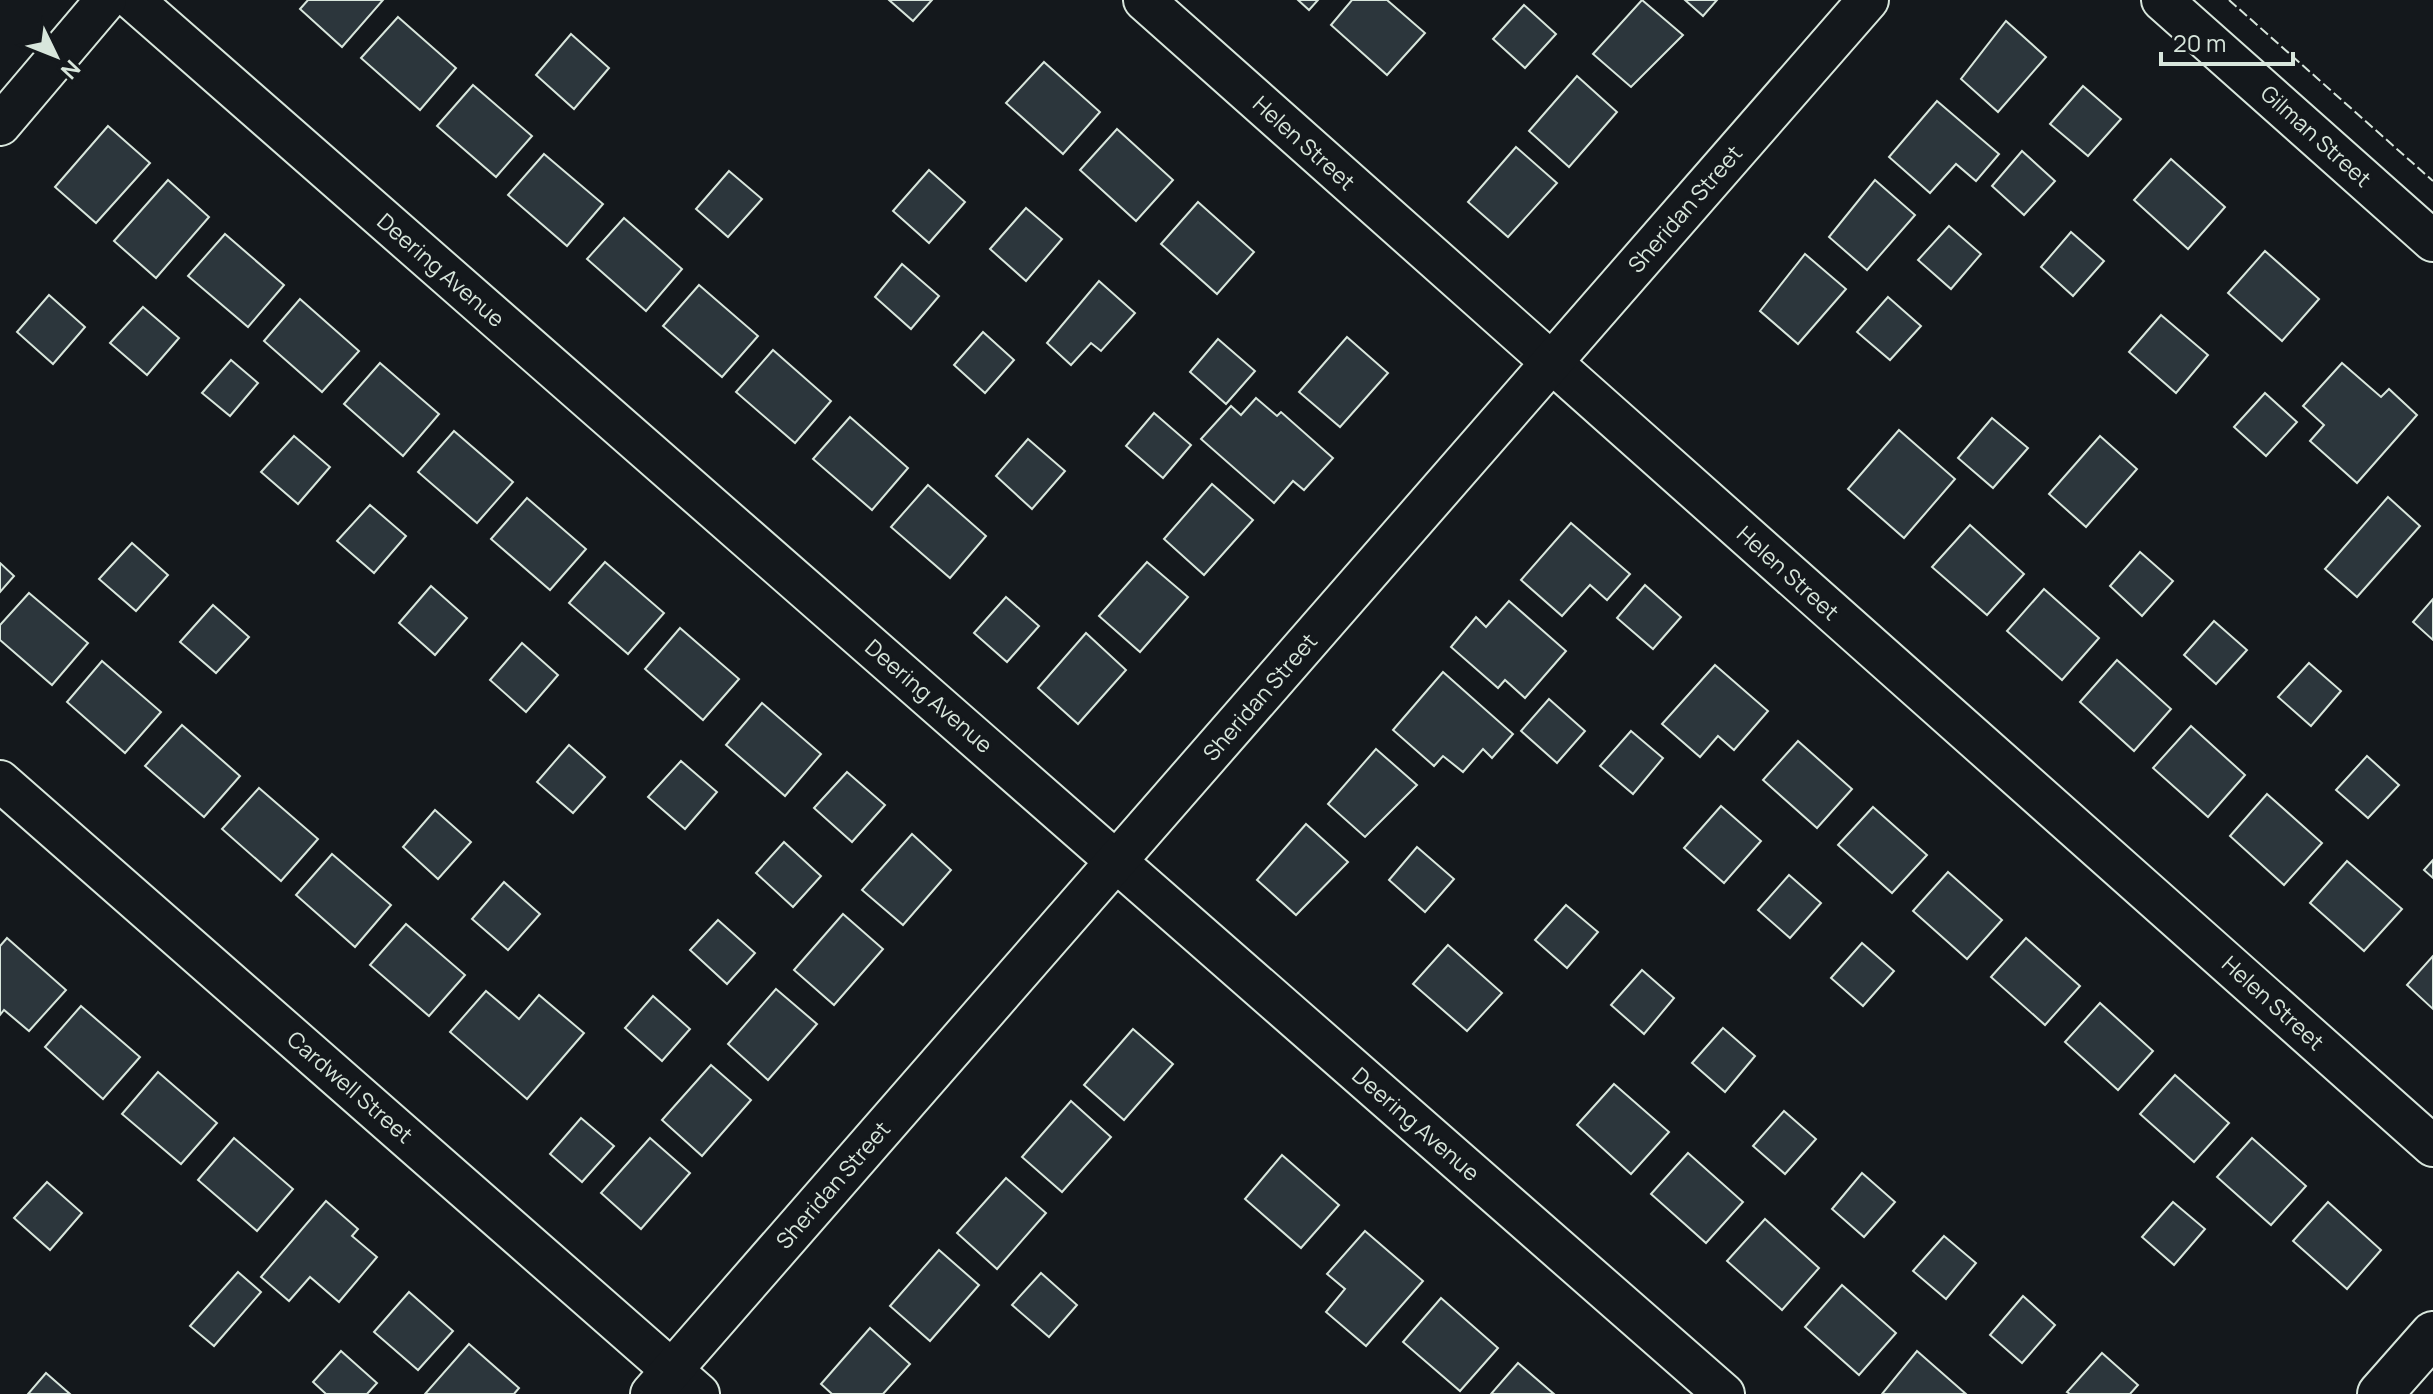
<svg xmlns="http://www.w3.org/2000/svg" width="2433" height="1394" viewBox="0 0 2433 1394" font-family="Manrope,sans-serif">
<style>
.building{fill:#2c363c;stroke:#d8e6dc;stroke-width:2}
.lines{fill:none;stroke-linecap:round;stroke-linejoin:round}
.minor-casing{stroke:#d8e6dc;stroke-width:44}
.tertiary-casing{stroke:#d8e6dc;stroke-width:48}
.minor{stroke:#14181c;stroke-width:40}
.tertiary{stroke:#14181c;stroke-width:44}
.fence{stroke:#d8e6dc;stroke-width:2;stroke-dasharray:10 4;stroke-linecap:butt}
.labels{text-anchor:middle;dominant-baseline:central;stroke-width:6;stroke-linejoin:round;paint-order:stroke}
.street-label{font-size:22px;fill:#d8e6dc;stroke:#14181c}
</style>
<rect width="100%" height="100%" fill="#14181c"/>
<g class="building">
<path d="M 308,0 L 383,0 L 342,47 L 300,9 Z"/>
<path d="M 889,0 L 932,0 L 913,21 Z"/>
<path d="M 1298,0 L 1318,0 L 1309,10 Z"/>
<path d="M 1352,0 L 1387,0 L 1425,33 L 1387,75 L 1331,25 Z"/>
<path d="M 1642,0 L 1683,35 L 1631,87 L 1593,54 Z"/>
<path d="M 1685,0 L 1717,0 L 1703,16 Z"/>
<path d="M 1524,5 L 1556,34 L 1525,68 L 1493,39 Z"/>
<path d="M 398,17 L 456,68 L 420,110 L 361,58 Z"/>
<path d="M 2006,21 L 2046,57 L 1998,112 L 1961,79 Z"/>
<path d="M 571,34 L 609,68 L 574,109 L 536,75 Z"/>
<path d="M 1044,62 L 1100,112 L 1063,154 L 1006,103 Z"/>
<path d="M 1577,76 L 1617,112 L 1569,167 L 1529,131 Z"/>
<path d="M 473,85 L 532,136 L 496,177 L 437,126 Z"/>
<path d="M 2083,86 L 2121,119 L 2088,156 L 2050,124 Z"/>
<path d="M 1937,101 L 1999,154 L 1976,181 L 1956,164 L 1930,193 L 1889,157 Z"/>
<path d="M 108,126 L 150,163 L 96,223 L 55,187 Z"/>
<path d="M 1117,129 L 1173,180 L 1136,221 L 1080,170 Z"/>
<path d="M 1516,147 L 1557,183 L 1508,237 L 1468,202 Z"/>
<path d="M 2022,151 L 2055,181 L 2024,215 L 1992,186 Z"/>
<path d="M 544,154 L 603,204 L 567,246 L 508,195 Z"/>
<path d="M 2171,159 L 2225,207 L 2188,249 L 2134,200 Z"/>
<path d="M 929,170 L 965,202 L 929,243 L 893,211 Z"/>
<path d="M 729,171 L 762,199 L 728,237 L 696,209 Z"/>
<path d="M 168,180 L 209,217 L 156,278 L 114,241 Z"/>
<path d="M 1875,180 L 1915,215 L 1867,270 L 1829,237 Z"/>
<path d="M 1198,202 L 1254,252 L 1217,294 L 1161,244 Z"/>
<path d="M 1026,208 L 1062,239 L 1026,281 L 990,249 Z"/>
<path d="M 624,218 L 682,269 L 646,311 L 587,259 Z"/>
<path d="M 1949,226 L 1981,254 L 1951,289 L 1918,260 Z"/>
<path d="M 2071,232 L 2104,261 L 2073,296 L 2041,267 Z"/>
<path d="M 225,234 L 284,285 L 248,327 L 188,276 Z"/>
<path d="M 2265,251 L 2319,299 L 2282,341 L 2228,293 Z"/>
<path d="M 1805,254 L 1846,289 L 1798,344 L 1760,311 Z"/>
<path d="M 902,264 L 939,296 L 911,329 L 875,297 Z"/>
<path d="M 1099,281 L 1135,313 L 1101,351 L 1091,343 L 1071,365 L 1047,343 Z"/>
<path d="M 699,285 L 758,336 L 722,377 L 663,326 Z"/>
<path d="M 49,295 L 85,327 L 53,364 L 17,332 Z"/>
<path d="M 1888,297 L 1921,326 L 1890,360 L 1857,332 Z"/>
<path d="M 300,299 L 359,351 L 322,392 L 264,341 Z"/>
<path d="M 143,307 L 179,338 L 147,375 L 110,343 Z"/>
<path d="M 2161,315 L 2208,355 L 2176,393 L 2129,352 Z"/>
<path d="M 983,332 L 1014,360 L 985,393 L 954,365 Z"/>
<path d="M 1347,337 L 1388,373 L 1340,427 L 1299,392 Z"/>
<path d="M 1218,339 L 1255,371 L 1226,404 L 1190,372 Z"/>
<path d="M 773,350 L 831,401 L 795,443 L 736,392 Z"/>
<path d="M 231,360 L 258,383 L 230,416 L 202,393 Z"/>
<path d="M 380,363 L 439,414 L 403,456 L 344,404 Z"/>
<path d="M 2342,363 L 2381,397 L 2389,389 L 2417,415 L 2357,483 L 2310,441 L 2324,425 L 2303,406 Z"/>
<path d="M 2265,393 L 2297,422 L 2266,456 L 2234,427 Z"/>
<path d="M 1256,398 L 1277,416 L 1281,412 L 1333,458 L 1304,490 L 1293,481 L 1274,503 L 1201,439 L 1231,406 L 1241,415 Z"/>
<path d="M 1154,413 L 1191,445 L 1163,478 L 1126,446 Z"/>
<path d="M 850,417 L 908,468 L 872,510 L 813,459 Z"/>
<path d="M 1992,418 L 2028,448 L 1993,488 L 1958,458 Z"/>
<path d="M 1899,430 L 1955,479 L 1904,538 L 1848,489 Z"/>
<path d="M 454,431 L 513,482 L 477,523 L 418,472 Z"/>
<path d="M 294,436 L 330,467 L 298,504 L 261,472 Z"/>
<path d="M 2100,436 L 2137,469 L 2086,527 L 2049,494 Z"/>
<path d="M 1028,439 L 1065,471 L 1032,509 L 996,476 Z"/>
<path d="M 1212,484 L 1253,520 L 1204,575 L 1164,539 Z"/>
<path d="M 928,485 L 986,536 L 950,578 L 891,527 Z"/>
<path d="M 2388,497 L 2420,526 L 2357,597 L 2325,569 Z"/>
<path d="M 527,498 L 586,549 L 550,590 L 491,539 Z"/>
<path d="M 370,505 L 406,536 L 374,573 L 337,541 Z"/>
<path d="M 1571,523 L 1630,574 L 1607,600 L 1590,585 L 1562,616 L 1521,580 Z"/>
<path d="M 1970,525 L 2024,574 L 1987,615 L 1932,567 Z"/>
<path d="M 132,543 L 168,575 L 136,611 L 99,579 Z"/>
<path d="M 2140,552 L 2173,581 L 2142,616 L 2110,586 Z"/>
<path d="M 605,562 L 664,613 L 628,654 L 569,603 Z"/>
<path d="M 1147,562 L 1188,597 L 1140,652 L 1099,616 Z"/>
<path d="M 0,563 L 14,576 L 0,592 Z"/>
<path d="M 1645,585 L 1681,617 L 1653,649 L 1617,618 Z"/>
<path d="M 431,586 L 467,618 L 435,655 L 399,623 Z"/>
<path d="M 2044,589 L 2099,638 L 2062,680 L 2007,631 Z"/>
<path d="M 29,593 L 88,643 L 52,685 L 0,640 L 0,625 Z"/>
<path d="M 1006,597 L 1039,626 L 1007,662 L 974,633 Z"/>
<path d="M 2433,599 L 2433,640 L 2413,622 Z"/>
<path d="M 1509,601 L 1566,651 L 1525,698 L 1505,680 L 1498,688 L 1451,647 L 1476,617 L 1486,627 Z"/>
<path d="M 213,605 L 249,637 L 216,673 L 180,642 Z"/>
<path d="M 2214,621 L 2247,650 L 2216,684 L 2184,655 Z"/>
<path d="M 680,628 L 739,679 L 703,720 L 645,669 Z"/>
<path d="M 1086,633 L 1126,670 L 1078,724 L 1038,688 Z"/>
<path d="M 522,643 L 558,675 L 526,712 L 490,680 Z"/>
<path d="M 2117,660 L 2171,709 L 2134,751 L 2080,702 Z"/>
<path d="M 102,661 L 161,712 L 125,753 L 67,702 Z"/>
<path d="M 2309,663 L 2341,691 L 2311,726 L 2278,697 Z"/>
<path d="M 1715,665 L 1768,711 L 1734,750 L 1718,736 L 1700,757 L 1662,724 Z"/>
<path d="M 1443,672 L 1513,734 L 1492,758 L 1483,749 L 1463,772 L 1443,756 L 1434,766 L 1393,730 Z"/>
<path d="M 1549,699 L 1585,731 L 1557,763 L 1521,731 Z"/>
<path d="M 762,703 L 821,754 L 785,796 L 726,745 Z"/>
<path d="M 182,725 L 240,776 L 204,817 L 145,766 Z"/>
<path d="M 2191,726 L 2245,775 L 2208,817 L 2153,768 Z"/>
<path d="M 1631,731 L 1663,758 L 1633,794 L 1600,766 Z"/>
<path d="M 1798,741 L 1852,789 L 1817,828 L 1763,780 Z"/>
<path d="M 569,745 L 605,777 L 573,813 L 537,782 Z"/>
<path d="M 1376,749 L 1417,785 L 1365,837 L 1328,804 Z"/>
<path d="M 2367,756 L 2399,785 L 2368,818 L 2336,790 Z"/>
<path d="M 681,761 L 717,792 L 685,829 L 648,797 Z"/>
<path d="M 847,772 L 885,805 L 852,842 L 814,808 Z"/>
<path d="M 259,788 L 318,839 L 281,881 L 222,829 Z"/>
<path d="M 2267,794 L 2322,843 L 2284,885 L 2230,836 Z"/>
<path d="M 1721,806 L 1761,841 L 1724,883 L 1684,848 Z"/>
<path d="M 1873,807 L 1927,855 L 1892,893 L 1838,845 Z"/>
<path d="M 435,810 L 471,842 L 438,879 L 403,847 Z"/>
<path d="M 1306,824 L 1348,862 L 1296,915 L 1257,880 Z"/>
<path d="M 912,834 L 951,870 L 903,925 L 862,890 Z"/>
<path d="M 784,842 L 821,876 L 793,907 L 756,873 Z"/>
<path d="M 1417,847 L 1454,879 L 1425,912 L 1389,880 Z"/>
<path d="M 332,854 L 391,905 L 355,947 L 296,895 Z"/>
<path d="M 2433,860 L 2433,878 L 2424,870 Z"/>
<path d="M 2347,861 L 2402,909 L 2364,951 L 2310,903 Z"/>
<path d="M 1948,872 L 2002,920 L 1967,959 L 1913,911 Z"/>
<path d="M 1789,875 L 1821,903 L 1790,938 L 1758,910 Z"/>
<path d="M 504,882 L 540,914 L 508,950 L 472,919 Z"/>
<path d="M 1566,905 L 1598,932 L 1567,968 L 1535,940 Z"/>
<path d="M 843,914 L 883,949 L 834,1005 L 794,970 Z"/>
<path d="M 718,920 L 755,953 L 727,984 L 690,950 Z"/>
<path d="M 406,924 L 465,975 L 429,1016 L 370,965 Z"/>
<path d="M 7,938 L 66,990 L 29,1031 L 4,1010 L 0,1015 L 0,946 Z"/>
<path d="M 2026,938 L 2080,986 L 2045,1025 L 1991,977 Z"/>
<path d="M 1862,943 L 1894,971 L 1863,1006 L 1831,978 Z"/>
<path d="M 1448,945 L 1502,993 L 1467,1031 L 1413,984 Z"/>
<path d="M 2433,956 L 2433,1009 L 2407,985 Z"/>
<path d="M 1642,970 L 1674,998 L 1644,1034 L 1611,1005 Z"/>
<path d="M 776,989 L 817,1024 L 768,1080 L 728,1044 Z"/>
<path d="M 486,991 L 519,1019 L 539,995 L 584,1033 L 527,1099 L 450,1032 Z"/>
<path d="M 653,996 L 690,1029 L 662,1061 L 625,1028 Z"/>
<path d="M 2100,1003 L 2153,1051 L 2118,1090 L 2065,1042 Z"/>
<path d="M 81,1006 L 140,1057 L 103,1099 L 45,1047 Z"/>
<path d="M 1723,1028 L 1755,1056 L 1725,1092 L 1692,1063 Z"/>
<path d="M 1133,1029 L 1173,1064 L 1124,1120 L 1084,1085 Z"/>
<path d="M 711,1065 L 751,1100 L 702,1156 L 662,1120 Z"/>
<path d="M 158,1072 L 217,1123 L 181,1164 L 122,1114 Z"/>
<path d="M 2175,1075 L 2229,1123 L 2194,1162 L 2140,1114 Z"/>
<path d="M 1614,1084 L 1669,1132 L 1631,1174 L 1577,1125 Z"/>
<path d="M 1071,1101 L 1111,1137 L 1062,1192 L 1022,1157 Z"/>
<path d="M 1784,1111 L 1816,1139 L 1785,1174 L 1753,1146 Z"/>
<path d="M 581,1118 L 614,1146 L 582,1182 L 550,1154 Z"/>
<path d="M 234,1138 L 293,1189 L 257,1231 L 198,1180 Z"/>
<path d="M 650,1138 L 690,1173 L 641,1229 L 601,1193 Z"/>
<path d="M 2252,1138 L 2306,1186 L 2271,1225 L 2217,1177 Z"/>
<path d="M 1688,1153 L 1743,1202 L 1706,1243 L 1651,1194 Z"/>
<path d="M 1282,1155 L 1339,1205 L 1301,1248 L 1245,1199 Z"/>
<path d="M 1862,1173 L 1895,1202 L 1864,1237 L 1832,1209 Z"/>
<path d="M 1006,1178 L 1046,1213 L 997,1269 L 957,1233 Z"/>
<path d="M 47,1182 L 82,1213 L 50,1250 L 14,1218 Z"/>
<path d="M 326,1201 L 358,1229 L 352,1236 L 377,1257 L 339,1302 L 310,1277 L 289,1301 L 261,1277 Z"/>
<path d="M 2173,1202 L 2205,1229 L 2174,1265 L 2142,1237 Z"/>
<path d="M 2328,1202 L 2381,1250 L 2347,1289 L 2293,1241 Z"/>
<path d="M 1765,1219 L 1819,1268 L 1782,1310 L 1727,1261 Z"/>
<path d="M 1365,1231 L 1423,1281 L 1366,1346 L 1326,1312 L 1345,1289 L 1327,1274 Z"/>
<path d="M 1944,1236 L 1976,1263 L 1946,1299 L 1913,1271 Z"/>
<path d="M 939,1250 L 979,1285 L 930,1341 L 890,1306 Z"/>
<path d="M 238,1272 L 261,1292 L 214,1346 L 190,1326 Z"/>
<path d="M 1041,1273 L 1077,1305 L 1049,1337 L 1012,1305 Z"/>
<path d="M 1842,1285 L 1896,1333 L 1859,1375 L 1805,1327 Z"/>
<path d="M 409,1292 L 453,1331 L 418,1370 L 374,1332 Z"/>
<path d="M 2023,1296 L 2055,1325 L 2022,1363 L 1990,1335 Z"/>
<path d="M 1441,1298 L 1498,1348 L 1460,1391 L 1403,1342 Z"/>
<path d="M 870,1328 L 910,1364 L 883,1394 L 832,1394 L 821,1384 Z"/>
<path d="M 469,1344 L 519,1388 L 514,1394 L 425,1394 Z"/>
<path d="M 341,1351 L 377,1383 L 367,1394 L 326,1394 L 313,1382 Z"/>
<path d="M 1917,1351 L 1966,1394 L 1882,1394 Z"/>
<path d="M 2102,1353 L 2138,1385 L 2130,1394 L 2070,1394 L 2067,1392 Z"/>
<path d="M 1518,1363 L 1554,1394 L 1491,1394 Z"/>
<path d="M 46,1373 L 70,1394 L 28,1394 Z"/>
</g>
<g class="lines">
<defs>
<g id="minor">
<path d="M 133,0 L 1724,1394"/>
<path d="M 1144,0 L 2433,1146"/>
<path d="M 2162,0 L 2433,241"/>
<path d="M 0,125 L 106,0"/>
<path d="M 0,781 L 699,1394"/>
<path d="M 651,1394 L 1868,0"/>
</g>
<path id="tertiary" d="M 2380,1394 L 2433,1334"/>
</defs>
<use href="#minor" class="minor-casing"/>
<use href="#tertiary" class="tertiary-casing"/>
<use href="#minor" class="minor"/>
<use href="#tertiary" class="tertiary"/>
<path class="fence" d="M 2229,0 L 2433,181"/>
</g>
<g class="labels">
<g class="street-label">
<text transform="translate(2316 136) rotate(42)">Gilman Street</text>
<text transform="translate(1304 143) rotate(42)">Helen Street</text>
<text transform="translate(1685 209) rotate(-49)">Sheridan Street</text>
<text transform="translate(441 270) rotate(41)">Deering Avenue</text>
<text transform="translate(1788 573) rotate(42)">Helen Street</text>
<text transform="translate(929 696) rotate(41)">Deering Avenue</text>
<text transform="translate(1260 697) rotate(-49)">Sheridan Street</text>
<text transform="translate(2273 1003) rotate(42)">Helen Street</text>
<text transform="translate(350 1087) rotate(41)">Cardwell Street</text>
<text transform="translate(1416 1124) rotate(41)">Deering Avenue</text>
<text transform="translate(833 1185) rotate(-49)">Sheridan Street</text>
</g>
</g>
<g transform="translate(56 56) rotate(133)" stroke="#14181c" stroke-width="6" paint-order="stroke">
<path d="M0-6L14 30L0 20L-14 30Z" fill="#d8e6dc"/>
<text y="-12" font-size="22" font-weight="bold" text-anchor="middle" fill="#d8e6dc">N</text>
</g>
<path d="M2161 52v12h132v-12" fill="none" stroke="#d8e6dc" stroke-width="4"/>
<text x="2173" y="52" font-size="24" fill="#d8e6dc" stroke="#14181c" stroke-width="6" paint-order="stroke">20 m</text>
</svg>
